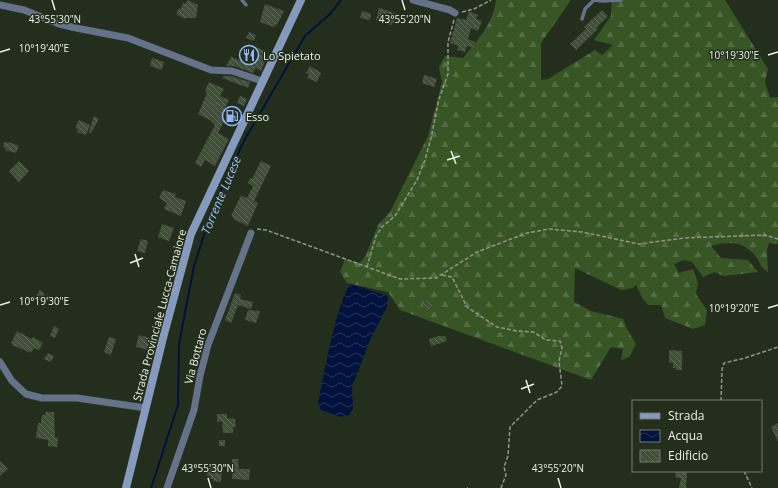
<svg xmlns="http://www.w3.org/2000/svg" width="778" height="488" viewBox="0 0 778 488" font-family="'Open Sans',sans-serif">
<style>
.forest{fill:url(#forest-firs)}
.water{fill:url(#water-waves)}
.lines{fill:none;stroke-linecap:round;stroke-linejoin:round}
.stream{stroke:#01123c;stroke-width:2}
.building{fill:url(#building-back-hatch)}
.path{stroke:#8e9889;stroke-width:1.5;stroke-dasharray:4 2;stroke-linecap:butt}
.lane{stroke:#667289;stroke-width:3.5}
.street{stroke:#667289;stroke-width:7}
.secondary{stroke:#869abe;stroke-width:8}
.ticks{fill:none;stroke:#eaf2e6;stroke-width:1.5}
.labels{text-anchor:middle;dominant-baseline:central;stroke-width:3;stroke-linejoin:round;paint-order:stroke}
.poi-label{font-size:11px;fill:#eaf2e6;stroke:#232f1c;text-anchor:start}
.street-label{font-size:11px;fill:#eaf2e6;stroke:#232f1c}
.water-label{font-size:12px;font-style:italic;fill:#9fc0fb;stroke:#232f1c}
.ticks-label{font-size:10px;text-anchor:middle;fill:#eaf2e6;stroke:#232f1c;stroke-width:3;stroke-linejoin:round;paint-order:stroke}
</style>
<defs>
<pattern id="forest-firs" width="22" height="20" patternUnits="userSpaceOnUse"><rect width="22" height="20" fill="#385525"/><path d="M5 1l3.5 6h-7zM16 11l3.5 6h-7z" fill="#556e45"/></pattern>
<pattern id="water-waves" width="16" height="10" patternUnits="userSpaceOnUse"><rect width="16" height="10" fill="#01123c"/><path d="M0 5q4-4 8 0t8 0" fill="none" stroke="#263558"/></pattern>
<pattern id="building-back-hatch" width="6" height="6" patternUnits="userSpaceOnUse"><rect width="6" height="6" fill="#414e3a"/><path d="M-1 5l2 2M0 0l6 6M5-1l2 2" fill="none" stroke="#5d6856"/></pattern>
</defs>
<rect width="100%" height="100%" fill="#232f1c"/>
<path class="forest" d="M 496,0 L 571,0 L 541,43 L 541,80 L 548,79 L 595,50 L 602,55 L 613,45 L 594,40 L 611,16 L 612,0 L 725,0 L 768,69 L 765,82 L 770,98 L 778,97 L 778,244 L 769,243 L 767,250 L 768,272 C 760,267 761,264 757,258 C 744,241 730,241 711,246 L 721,258 L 748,260 L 758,272 L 724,276 L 715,272 L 703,277 L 692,262 L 684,260 L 674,264 L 679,273 L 693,269 L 698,283 L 696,294 L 707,310 L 705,325 L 693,329 L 665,318 L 661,305 L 648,305 L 643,299 L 636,285 L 633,288 L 621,290 L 575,268 L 574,302 L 591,311 L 623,319 L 627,329 L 636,344 L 629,357 L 621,360 L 623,349 L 611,347 L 591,380 L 400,310 L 388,292 L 347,283 L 340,272 L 345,259 L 360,263 L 366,255 L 378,225 L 390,212 L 428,136 L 442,82 L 439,67 L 445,56 L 463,58 C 478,40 493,24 496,0 Z"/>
<path class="water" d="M 351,284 L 388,296 L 387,307 L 371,338 L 352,387 L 353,409 L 349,415 L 341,417 L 321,410 L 318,404 C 322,383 338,296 351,284 Z"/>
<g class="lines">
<path class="stream" d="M 151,488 L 178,405 L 179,344 L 194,266 L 210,216 L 226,178 L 245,139 L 305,36 L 331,13 L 341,0"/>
</g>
<g class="building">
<path d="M 188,0 L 198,5 L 196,18 L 186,18 L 185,19 L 176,14 L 179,8 L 181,9 L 183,3 L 185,4 Z"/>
<path d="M 265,4 L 284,11 L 277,25 L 276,24 L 274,27 L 260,22 Z"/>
<path d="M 379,8 L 397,14 L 394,23 L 392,23 L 392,25 L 383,23 L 383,22 L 376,20 Z"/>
<path d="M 602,10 L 608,16 L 596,28 L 598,29 L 576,50 L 570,44 L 586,29 L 584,27 Z"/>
<path d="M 362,11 L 371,14 L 370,20 L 360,18 Z"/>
<path d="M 469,11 L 478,15 L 476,19 L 482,21 L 478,31 L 471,28 L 468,39 L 475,42 L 473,48 L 467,46 L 465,52 L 457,50 L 458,46 L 450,43 L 457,18 L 466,20 Z"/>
<path d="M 249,32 L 256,35 L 254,41 L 246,38 Z"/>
<path d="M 249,44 L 265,51 L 263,55 L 267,57 L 261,71 L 256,68 L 253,73 L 234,66 L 226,66 L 231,57 L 241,61 Z"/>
<path d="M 152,58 L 164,62 L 162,70 L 150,66 Z"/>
<path d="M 310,66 L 321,73 L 317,82 L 307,78 L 309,74 L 306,73 Z"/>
<path d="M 424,75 L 437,79 L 434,87 L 422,83 Z"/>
<path d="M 224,76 L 231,76 L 250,82 L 248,88 L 222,78 Z"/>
<path d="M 209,82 L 224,89 L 220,96 L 229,100 L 223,112 L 229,115 L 225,124 L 223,123 L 218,133 L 229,139 L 215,166 L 205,160 L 201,167 L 195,163 L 215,125 L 210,120 L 198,114 L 207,93 L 205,90 Z"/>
<path d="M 240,96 L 247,99 L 244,106 L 237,103 Z"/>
<path d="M 94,116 L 99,119 L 91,133 L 89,132 Z"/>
<path d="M 79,120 L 90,125 L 86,135 L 77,132 L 78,129 L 75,128 Z"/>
<path d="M 4,142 L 8,143 L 9,142 L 19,146 L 16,153 L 5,150 L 6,148 L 3,147 Z"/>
<path d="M 19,161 L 29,171 L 19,182 L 9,171 Z"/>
<path d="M 261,161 L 271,166 L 254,201 L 258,203 L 248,226 L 233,219 L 234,218 L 231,216 L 241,195 L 247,198 L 253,186 L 248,183 L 250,178 L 252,179 Z"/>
<path d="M 163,190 L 176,194 L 175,197 L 186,201 L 181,216 L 164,209 L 167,203 L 159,198 Z"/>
<path d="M 162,224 L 174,228 L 169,241 L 158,237 Z"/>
<path d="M 141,239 L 148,241 L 145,253 L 137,251 Z"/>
<path d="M 40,290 L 45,294 L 39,302 L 34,299 Z"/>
<path d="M 235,293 L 241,295 L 240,299 L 253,302 L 251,309 L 238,305 L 231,323 L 225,320 Z"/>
<path d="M 429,299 L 433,306 L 426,311 L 422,304 Z"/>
<path d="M 248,310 L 260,311 L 256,323 L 245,320 Z"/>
<path d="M 54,326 L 59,329 L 55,338 L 50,336 Z"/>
<path d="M 17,331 L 32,339 L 33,337 L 43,343 L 39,350 L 34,348 L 31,353 L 12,345 L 13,344 L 11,343 Z"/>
<path d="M 139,335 L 151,338 L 149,350 L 136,347 Z"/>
<path d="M 439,336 L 445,336 L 447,341 L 431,346 L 429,339 Z"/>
<path d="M 109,337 L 116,339 L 111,355 L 104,352 Z"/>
<path d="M 669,350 L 682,351 L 682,370 L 676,370 L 676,368 L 673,368 L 673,363 L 669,363 Z"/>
<path d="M 48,353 L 54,356 L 51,362 L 44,359 Z"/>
<path d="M 45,412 L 54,412 L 55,437 L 58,438 L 57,447 L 48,446 L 48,440 L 36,438 L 38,423 L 41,423 L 42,415 L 45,415 Z"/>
<path d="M 217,414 L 227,414 L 227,418 L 235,419 L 236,427 L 233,427 L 233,433 L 223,433 L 222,421 L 217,422 Z"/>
<path d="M 778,423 L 778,442 L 771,427 Z"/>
<rect x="219" y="440" width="6" height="6"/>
<path d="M 232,459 L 238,459 L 239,469 L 250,469 L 249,480 L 232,479 Z"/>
<path d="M 0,461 L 8,469 L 0,476 Z"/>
<path d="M 208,465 L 222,467 L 221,482 L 213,481 L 213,479 L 210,479 L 210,476 L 207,476 Z"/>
<path d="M 675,471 L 687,472 L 686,488 L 679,488 L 681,478 L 676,478 Z"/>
</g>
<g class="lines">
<g class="path">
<path d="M 462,12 L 474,9 L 491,0"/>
<path d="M 257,229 L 266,230 L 400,279 L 436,278 L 477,252 L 527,233 L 549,229 L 582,232 L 639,244 L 684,238 L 765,235 L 778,239"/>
<path d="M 367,267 L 376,236 L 382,227 L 395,216 L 417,180 L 425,160 L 431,138 L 439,99 L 448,74 L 448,42 L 454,20"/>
<path d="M 442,275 L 452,277 L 467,307 L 497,327 L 517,331 L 533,332 L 546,340 L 560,341 L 562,348 L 559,361 L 562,386 L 557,392 L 537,400 L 510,427 L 508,456 L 504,467 L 506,475 L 501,488"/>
<path d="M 721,401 L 722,370 L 724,363 L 745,358 L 778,347"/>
<path d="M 744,471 L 752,488"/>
<path d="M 467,488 L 468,488"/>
</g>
<g class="lane">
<path d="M 242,0 L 246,5"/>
<path d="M 582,19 L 585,9 L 594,0 L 603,1 L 621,0"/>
</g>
<g class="street">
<path d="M 413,0 L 450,10 L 455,13"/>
<path d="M 0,5 L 24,10 L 59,24 L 76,28 L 128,38 L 211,70 L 232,71 L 262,81"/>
<path d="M 0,362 L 12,381 L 26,394 L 42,398 L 77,398 L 146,408"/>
<path d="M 167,488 L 194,410 L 200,376 L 208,345 L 251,233"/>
</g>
<path class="secondary" d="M 126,488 L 164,334 L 191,234 L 301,0"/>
</g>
<path class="ticks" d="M 52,0 L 55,10M 402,0 L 405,10M 0,52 L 10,49M 768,55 L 778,52M 451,151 L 456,164M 447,160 L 460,156M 135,254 L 139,267M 130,263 L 143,258M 0,305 L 10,302M 768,308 L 778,305M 526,380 L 530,393M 521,389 L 534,384M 208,478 L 211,488M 558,478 L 561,488"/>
<defs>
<symbol id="restaurant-ring" viewBox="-11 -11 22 22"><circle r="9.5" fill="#232f1c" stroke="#92b7fd" stroke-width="1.5"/><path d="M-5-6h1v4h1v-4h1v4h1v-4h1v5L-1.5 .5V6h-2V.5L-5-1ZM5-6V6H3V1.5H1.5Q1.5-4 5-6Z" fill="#92b7fd"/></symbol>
<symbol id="fuel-ring" viewBox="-11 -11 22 22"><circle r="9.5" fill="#232f1c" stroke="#92b7fd" stroke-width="1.5"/><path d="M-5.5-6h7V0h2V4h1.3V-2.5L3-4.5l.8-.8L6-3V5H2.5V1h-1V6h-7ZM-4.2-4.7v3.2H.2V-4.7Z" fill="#92b7fd"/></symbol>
</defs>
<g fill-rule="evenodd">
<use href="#restaurant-ring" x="238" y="44" width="22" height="22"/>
<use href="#fuel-ring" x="221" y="105" width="22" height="22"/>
</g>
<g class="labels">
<g class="poi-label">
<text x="263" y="55">Lo Spietato</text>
<text x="246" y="116">Esso</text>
</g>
<g class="street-label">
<text transform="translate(159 315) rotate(-75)">Strada Provinciale Lucca-Camaiore</text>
<text transform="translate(195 356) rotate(-75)">Via Bottaro</text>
</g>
<g class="water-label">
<text transform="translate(221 195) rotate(-67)">Torrente Lucese</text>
</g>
</g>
<g class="ticks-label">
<text x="55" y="23">43°55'30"N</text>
<text x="405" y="23">43°55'20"N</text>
<text x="44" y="52">10°19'40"E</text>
<text x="734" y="59">10°19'30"E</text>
<text x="44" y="305">10°19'30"E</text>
<text x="734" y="312">10°19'20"E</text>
<text x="208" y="472">43°55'30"N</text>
<text x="558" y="472">43°55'20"N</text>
</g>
<rect x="632" y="400" width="130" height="72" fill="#232f1c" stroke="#737d6d"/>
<rect x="640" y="413" width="20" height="6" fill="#869abe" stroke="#737d6d"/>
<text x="668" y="420" font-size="12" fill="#eaf2e6">Strada</text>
<rect x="640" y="430" width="20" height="12" fill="url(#water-waves)" stroke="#737d6d"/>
<text x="668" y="440" font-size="12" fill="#eaf2e6">Acqua</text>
<rect x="640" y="450" width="20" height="12" fill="url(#building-back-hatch)" stroke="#737d6d"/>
<text x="668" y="460" font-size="12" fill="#eaf2e6">Edificio</text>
</svg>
